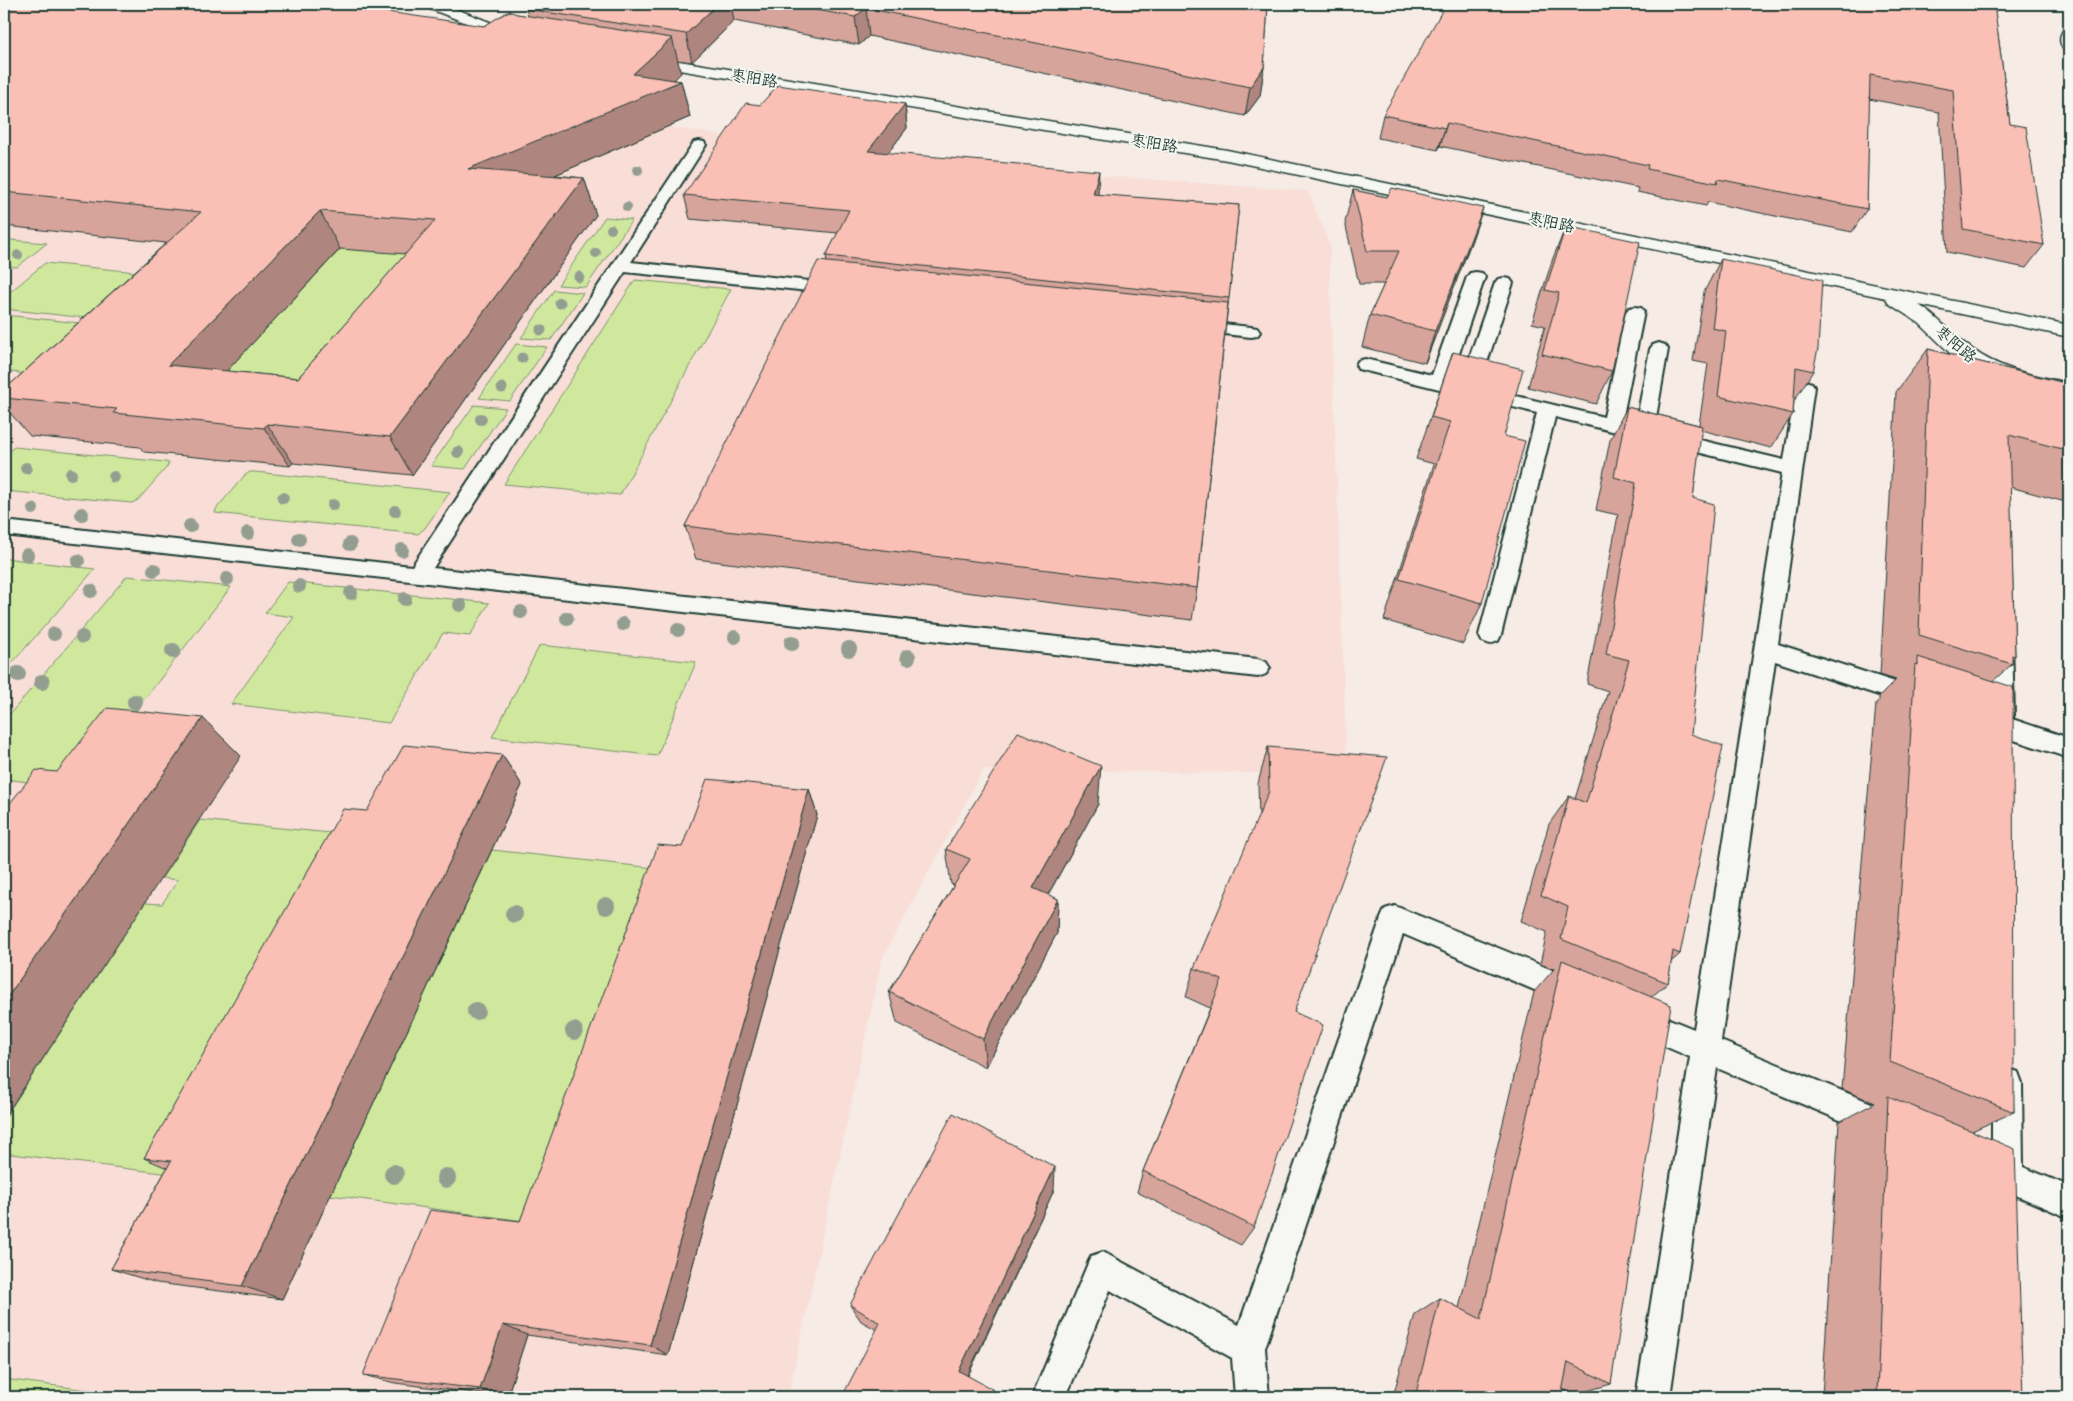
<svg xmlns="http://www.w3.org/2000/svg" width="2073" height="1401" viewBox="0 0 2073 1401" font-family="'Shantell Sans','LXGW WenKai TC',sans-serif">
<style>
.built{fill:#f8ded7}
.green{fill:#d0e89e;stroke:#789269}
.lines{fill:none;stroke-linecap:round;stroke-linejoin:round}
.service-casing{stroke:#1f3d34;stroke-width:4}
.tertiary-casing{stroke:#1f3d34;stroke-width:3}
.primary-casing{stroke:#1f3d34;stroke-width:3}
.service{fill:#f6f6f2;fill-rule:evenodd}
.tertiary{fill:#f6f6f2;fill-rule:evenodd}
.primary{fill:#f6f6f2;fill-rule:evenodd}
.tree{fill:#939e90}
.wall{fill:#d7a49c;stroke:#1f3d34;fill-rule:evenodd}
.shaded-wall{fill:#af867f;stroke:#1f3d34}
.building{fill:#fabfb5;stroke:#1f3d34;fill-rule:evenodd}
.labels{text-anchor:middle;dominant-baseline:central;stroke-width:4;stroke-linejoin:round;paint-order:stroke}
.far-street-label{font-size:16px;fill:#1f3d34;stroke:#f6f6f2}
</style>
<rect width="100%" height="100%" fill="#f7ebe6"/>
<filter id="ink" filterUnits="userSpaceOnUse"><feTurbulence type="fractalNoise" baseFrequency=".02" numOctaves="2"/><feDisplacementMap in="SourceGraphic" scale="10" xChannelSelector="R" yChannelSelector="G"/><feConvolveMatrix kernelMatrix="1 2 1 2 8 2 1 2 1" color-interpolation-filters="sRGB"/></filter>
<g filter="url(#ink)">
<path class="built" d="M 114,33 L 674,128 L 887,160 L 1308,191 L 1330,246 L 1330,284 L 1347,774 L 983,770 L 882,959 L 788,1397 L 4,1397 L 4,46 Z"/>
<g class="green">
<path d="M 605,217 L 632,220 L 586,287 L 558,285 Z"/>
<path d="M 360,228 L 406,254 L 323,417 L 196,404 Z"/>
<path d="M 10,240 L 47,243 L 17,267 L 4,266 L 4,245 Z"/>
<path d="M 45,263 L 147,273 L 96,319 L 4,309 L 4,297 Z"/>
<path d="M 635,280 L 731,289 L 620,495 L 504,484 Z"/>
<path d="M 554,290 L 583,293 L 551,340 L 521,338 Z"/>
<path d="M 4,315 L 89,324 L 34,375 L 4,371 Z"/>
<path d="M 516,344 L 547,347 L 510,401 L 479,398 Z"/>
<path d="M 474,405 L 506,408 L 465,469 L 431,466 Z"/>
<path d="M 14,447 L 165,462 L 169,463 L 167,467 L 138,500 L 132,503 L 4,491 L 4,456 Z"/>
<path d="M 250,472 L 255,472 L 450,492 L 425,528 L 418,534 L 215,513 L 216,509 L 244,476 Z"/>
<path d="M 4,558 L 95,569 L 4,672 Z"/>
<path d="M 127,576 L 231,587 L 76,788 L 4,779 L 4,721 Z"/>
<path d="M 288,582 L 480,602 L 489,603 L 470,636 L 443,633 L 389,723 L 231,704 L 294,617 L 265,613 Z"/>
<path d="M 540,645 L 696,662 L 657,756 L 492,737 Z"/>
<path d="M 200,820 L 370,837 L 185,1176 L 4,1153 L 4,1119 L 145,903 L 162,904 L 178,880 L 162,878 Z"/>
<path d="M 492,850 L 672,870 L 547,1224 L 330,1195 Z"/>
<path d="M 4,1379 L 141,1397 L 4,1397 Z"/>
</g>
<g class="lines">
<defs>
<g id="service">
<path d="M 699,141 L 704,142 L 706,145 L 631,262 L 837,284 L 843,285 L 846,289 L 843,293 L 837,294 L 625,272 L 433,568 L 1258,659 L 1266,662 L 1270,668 L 1266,674 L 1258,677 L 4,535 L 4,521 L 412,566 L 692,145 L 694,142 Z"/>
<path d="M 1476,272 L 1482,273 L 1485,277 L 1450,380 L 1461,382 L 1495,283 L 1498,279 L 1504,278 L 1510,279 L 1513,283 L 1479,387 L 1604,417 L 1626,312 L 1629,308 L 1635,307 L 1641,308 L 1644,312 L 1622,421 L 1636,424 L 1650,349 L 1653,345 L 1659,343 L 1665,345 L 1668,349 L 1654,429 L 1784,460 L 1796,387 L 1798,383 L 1805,381 L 1812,383 L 1814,387 L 1778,644 L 1926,692 L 1930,699 L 1926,706 L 1918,708 L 1775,661 L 1721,1041 L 1898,1114 L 1902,1125 L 1898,1136 L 1887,1140 L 1717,1068 L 1670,1397 L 1636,1397 L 1690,1057 L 1627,1030 L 1623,1020 L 1627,1010 L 1637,1006 L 1694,1029 L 1782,473 L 1555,417 L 1501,635 L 1498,641 L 1490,644 L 1482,641 L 1479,635 L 1537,413 L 1358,369 L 1356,365 L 1358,361 L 1365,359 L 1432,375 L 1467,277 L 1470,273 Z"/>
<path d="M 1194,321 L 1251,327 L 1257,328 L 1260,332 L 1257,336 L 1251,337 L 1188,330 L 1185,326 L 1188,322 Z"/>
<path d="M 2001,632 L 2009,635 L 2012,641 L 2014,715 L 2012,719 L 2069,738 L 2069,758 L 1974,727 L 1971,720 L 1974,713 L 1983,710 L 1990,713 L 1990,641 L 1993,635 Z"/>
<path d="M 1395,906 L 1584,983 L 1588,993 L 1584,1003 L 1574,1007 L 1403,934 L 1265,1348 L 1269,1397 L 1235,1397 L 1232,1358 L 1110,1290 L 1066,1397 L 1032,1397 L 1091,1256 L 1103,1252 L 1239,1325 L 1381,918 L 1385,909 Z"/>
<path d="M 2007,1068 L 2018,1072 L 2022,1083 L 2023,1167 L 2069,1186 L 2069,1218 L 1976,1178 L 1971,1167 L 1976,1156 L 1987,1151 L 1992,1154 L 1992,1083 L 1996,1072 Z"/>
</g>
<g id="tertiary">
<path d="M 423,4 L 443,4 L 526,36 L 529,39 L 526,42 L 516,42 L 425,7 Z"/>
<path d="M 642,55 L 1227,150 L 2069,325 L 2069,337 L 1919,305 C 1939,318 1953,336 1972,349 C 2000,370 2036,376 2069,383 L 2069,397 L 2009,383 L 1971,368 L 1951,354 L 1919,323 L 1888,303 L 1886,298 L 1227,160 L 636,63 L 634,60 L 636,57 Z"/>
</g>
<path id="primary" d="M 2069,27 L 2069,52 L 2064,50 C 2059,43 2059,36 2064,29 Z"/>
</defs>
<use href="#service" class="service-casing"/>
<use href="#tertiary" class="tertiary-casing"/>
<use href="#primary" class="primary-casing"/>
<use href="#service" class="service"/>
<use href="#tertiary" class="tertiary"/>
<use href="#primary" class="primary"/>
</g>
<g class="tree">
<circle cx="638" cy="170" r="5"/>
<circle cx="627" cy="207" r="5"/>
<circle cx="611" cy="229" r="5"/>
<circle cx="596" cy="253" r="5"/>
<circle cx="18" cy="255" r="5"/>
<circle cx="579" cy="277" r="5.5"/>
<circle cx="560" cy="303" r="5.5"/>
<circle cx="541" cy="330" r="5.5"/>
<circle cx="522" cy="358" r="5.5"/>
<circle cx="502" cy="388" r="5.5"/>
<circle cx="481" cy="419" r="6"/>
<circle cx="458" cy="452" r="6"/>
<circle cx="26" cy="468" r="6"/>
<circle cx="71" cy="474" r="6"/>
<circle cx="114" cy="477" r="6"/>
<circle cx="283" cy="498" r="6"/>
<circle cx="333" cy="505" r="6"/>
<circle cx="33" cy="509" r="6"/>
<circle cx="395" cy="511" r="6"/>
<circle cx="82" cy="514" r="7"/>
<circle cx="190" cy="526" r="7"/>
<circle cx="248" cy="533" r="7"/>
<circle cx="299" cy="539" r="7"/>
<circle cx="350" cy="544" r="7"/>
<circle cx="402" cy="550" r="7"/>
<circle cx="27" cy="555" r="7"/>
<circle cx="78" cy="561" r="7"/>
<circle cx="154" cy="570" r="7"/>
<circle cx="227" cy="579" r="7"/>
<circle cx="299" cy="586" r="7"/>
<circle cx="91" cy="591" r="7"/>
<circle cx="351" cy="593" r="7"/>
<circle cx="405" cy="599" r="7"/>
<circle cx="460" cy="605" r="7"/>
<circle cx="521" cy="612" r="7"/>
<circle cx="567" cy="618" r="7"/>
<circle cx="623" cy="624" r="7"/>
<circle cx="678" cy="630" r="7"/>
<circle cx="54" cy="634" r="7"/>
<circle cx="82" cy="637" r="7"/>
<circle cx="735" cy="637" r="7"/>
<circle cx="792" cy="643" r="8"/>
<circle cx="849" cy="649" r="8"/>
<circle cx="173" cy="651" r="8"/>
<circle cx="908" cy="657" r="8"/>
<circle cx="18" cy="674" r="8"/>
<circle cx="42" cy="682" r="8"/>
<circle cx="135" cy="702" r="8"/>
<circle cx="606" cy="906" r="9"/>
<circle cx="514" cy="914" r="9"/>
<circle cx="476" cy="1011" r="9"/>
<circle cx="574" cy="1031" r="9"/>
<circle cx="394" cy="1174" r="10"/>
<circle cx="446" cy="1178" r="10"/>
</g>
<g class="wall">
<path d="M 4,4 L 484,26 L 517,14 L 528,16 L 526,9 L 534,4 L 1268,4 L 1264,67 L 1260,96 L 1245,116 L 869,36 L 859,45 L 734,21 L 692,62 L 677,60 L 681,73 L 674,80 L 681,81 L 690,117 L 555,175 L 584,178 L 596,215 L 412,475 L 293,463 L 290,466 L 144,452 L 140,447 L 30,436 L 4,406 L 4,390 L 166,243 L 4,226 ZM 340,249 L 406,254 L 298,378 L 226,371 Z"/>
<path d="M 1994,4 L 2010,124 L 2044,245 L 2026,268 L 1947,252 L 1939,112 L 1869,99 L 1867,209 L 1852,232 L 1708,202 L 1706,206 L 1637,192 L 1638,188 L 1440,146 L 1438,150 L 1378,138 L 1383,115 Z"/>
<path d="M 905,104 L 907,128 L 888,153 L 1098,195 L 1239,205 L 1197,588 L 1192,620 L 696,559 L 685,526 L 827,262 L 826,256 L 838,233 L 690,219 L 684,195 L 760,105 Z"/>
<path d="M 1353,190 L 1387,197 L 1483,208 L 1472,240 L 1425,363 L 1362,347 L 1370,315 L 1384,284 L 1359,284 L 1345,222 Z"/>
<path d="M 1566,226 L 1612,371 L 1596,404 L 1528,387 L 1545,326 L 1532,323 L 1553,258 Z"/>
<path d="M 1721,259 L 1813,371 L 1794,401 L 1793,414 L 1771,448 L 1701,430 L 1693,498 L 1691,734 L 1680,954 L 1671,962 L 1668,983 L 1651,997 L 1611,1384 L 1573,1395 L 1563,1389 L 1561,1397 L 1393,1397 L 1415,1314 L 1440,1298 L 1459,1308 L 1534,992 L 1554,969 L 1540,964 L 1547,932 L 1521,921 L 1549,824 L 1569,796 L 1575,799 L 1608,691 L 1587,684 L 1618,515 L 1596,510 L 1610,440 L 1627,407 L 1699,425 L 1708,364 L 1693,361 L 1704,292 Z"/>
<path d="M 1928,349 L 2069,384 L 2069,503 L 2010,487 L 2015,656 L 2012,659 L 2012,664 L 1993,681 L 2014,1112 L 1972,1131 L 2023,1397 L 1822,1397 L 1839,1122 L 1875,1103 L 1842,1089 L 1876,704 L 1879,701 L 1879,697 L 1896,680 L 1880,675 L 1896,392 Z"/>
<path d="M 1453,352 L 1504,436 L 1482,603 L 1463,644 L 1384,620 L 1434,464 L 1416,459 Z"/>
<path d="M 1268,747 L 1294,1012 L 1254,1227 L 1241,1245 L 1137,1192 L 1143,1171 L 1210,1008 L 1186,997 L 1194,968 L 1259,817 L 1258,783 Z"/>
<path d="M 502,755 L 522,785 L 282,1299 L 157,1283 L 111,1269 L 167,1168 L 144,1158 L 367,811 Z"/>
<path d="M 809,789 L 817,815 L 668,1355 L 527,1335 L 507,1397 L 395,1383 L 363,1375 L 520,1221 L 682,847 Z"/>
<path d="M 1098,804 L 1048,895 L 1058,899 L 1057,933 L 986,1067 L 897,1023 L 889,992 L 954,885 L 951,884 L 946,849 Z"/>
<path d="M 1054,1190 L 968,1376 L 877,1330 L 861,1321 L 850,1305 Z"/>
</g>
<g class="shaded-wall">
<path d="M 718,4 L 731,4 L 734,21 L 692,62 L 686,34 Z"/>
<path d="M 866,8 L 869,36 L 859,45 L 855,17 Z"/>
<path d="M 672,38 L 681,73 L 667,87 L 681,81 L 690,117 L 483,206 L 468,169 L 633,74 Z"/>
<path d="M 1264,67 L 1260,96 L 1245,116 L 1250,87 Z"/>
<path d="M 905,104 L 907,128 L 871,175 L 868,151 Z"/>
<path d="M 1447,123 L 1440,146 L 1438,150 L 1445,128 Z"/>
<path d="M 1099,171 L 1098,195 L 1093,194 Z"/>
<path d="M 584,178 L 596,215 L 412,475 L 390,437 Z"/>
<path d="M 1483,208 L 1472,240 L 1425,363 L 1435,331 Z"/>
<path d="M 320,211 L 340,249 L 196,404 L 168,365 Z"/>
<path d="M 267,424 L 293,463 L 290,466 L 264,428 Z"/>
<path d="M 203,718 L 241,756 L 4,1118 L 4,1002 Z"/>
<path d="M 502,755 L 522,785 L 282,1299 L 242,1286 Z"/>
<path d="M 1101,766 L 1098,804 L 1033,922 L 1033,888 Z"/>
<path d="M 809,789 L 817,815 L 668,1355 L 650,1345 Z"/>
<path d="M 1058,899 L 1057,933 L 986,1067 L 983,1039 Z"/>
<path d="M 1055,1167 L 1054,1190 L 964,1382 L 959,1371 Z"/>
<path d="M 503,1325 L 527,1335 L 507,1397 L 480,1389 Z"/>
<path d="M 992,1389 L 994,1397 L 988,1397 Z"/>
</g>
<g class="building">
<path d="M 4,4 L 332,4 L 484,26 L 509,11 L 517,14 L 672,38 L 633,74 L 681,81 L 468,169 L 584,178 L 390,437 L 267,424 L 264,428 L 113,413 L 117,409 L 4,398 L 4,390 L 201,212 L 4,192 ZM 320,211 L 435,220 L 298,378 L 168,365 Z"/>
<path d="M 534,4 L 718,4 L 686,34 L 526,9 Z"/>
<path d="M 783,4 L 1268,4 L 1264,67 L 1250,87 L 866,8 L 855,17 Z"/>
<path d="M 1446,4 L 1994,4 L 2010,124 L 2026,127 L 2044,245 L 1963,229 L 1953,90 L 1870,75 L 1867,209 L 1718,179 L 1717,183 L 1647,169 L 1648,165 L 1447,123 L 1445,128 L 1383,115 Z"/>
<path d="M 778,85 L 905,104 L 868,151 L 1099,171 L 1093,194 L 1239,205 L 1229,298 L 826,256 L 849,210 L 684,195 L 746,103 L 760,105 Z"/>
<path d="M 1392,188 L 1483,208 L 1435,331 L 1370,315 L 1399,251 L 1367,251 L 1353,190 L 1387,197 Z"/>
<path d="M 1566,226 L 1640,242 L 1612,371 L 1542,354 L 1559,293 L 1545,290 Z"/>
<path d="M 1721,259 L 1822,280 L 1818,349 L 1813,371 L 1796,367 L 1793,414 L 1718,396 L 1726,331 L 1712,328 Z"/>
<path d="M 818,261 L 1228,303 L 1197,588 L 685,526 Z"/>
<path d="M 1928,349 L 2069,384 L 2069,451 L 2009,435 L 2015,656 L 2012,655 L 2012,664 L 1919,635 Z"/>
<path d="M 1453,352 L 1523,369 L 1504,436 L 1525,441 L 1482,603 L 1399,579 L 1450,422 L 1431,417 Z"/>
<path d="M 1627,407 L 1702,426 L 1693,498 L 1714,504 L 1691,734 L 1723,746 L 1680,954 L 1673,951 L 1668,983 L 1561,939 L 1568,907 L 1541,895 L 1569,796 L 1586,803 L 1629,660 L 1606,654 L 1636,483 L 1614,477 Z"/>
<path d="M 1918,657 L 2013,687 L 2014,1112 L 1890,1062 L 1915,664 L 1918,665 Z"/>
<path d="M 107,708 L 203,718 L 4,1002 L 4,811 L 36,770 L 57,772 Z"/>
<path d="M 1018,732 L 1101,766 L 1033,888 L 1058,899 L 983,1039 L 889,992 L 970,859 L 946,849 Z"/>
<path d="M 404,745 L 502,755 L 242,1286 L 111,1269 L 171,1161 L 144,1158 L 343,809 L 367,811 Z"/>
<path d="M 1268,747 L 1387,757 L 1294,1012 L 1323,1025 L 1254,1227 L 1143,1171 L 1222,980 L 1194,968 L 1269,791 Z"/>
<path d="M 707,779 L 809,789 L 650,1345 L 503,1325 L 480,1389 L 363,1375 L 430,1210 L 520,1221 L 658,845 L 682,847 Z"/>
<path d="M 1562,960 L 1671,1005 L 1611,1384 L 1568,1362 L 1561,1397 L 1415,1397 L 1440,1298 L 1481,1319 Z"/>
<path d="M 1888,1096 L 2015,1149 L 2023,1397 L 1877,1397 Z"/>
<path d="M 953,1113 L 1055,1167 L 959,1371 L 992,1389 L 988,1397 L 842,1397 L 880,1323 L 850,1305 Z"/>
</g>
</g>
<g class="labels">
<g class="far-street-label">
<text transform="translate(754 78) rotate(9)">枣阳路</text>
<text transform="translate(1154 143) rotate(9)">枣阳路</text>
<text transform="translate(1551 222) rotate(12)">枣阳路</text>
<text transform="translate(1956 344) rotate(40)">枣阳路</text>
</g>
</g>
<rect width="2073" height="1401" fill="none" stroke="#f6f6f2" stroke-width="20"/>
<rect x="10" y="10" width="2053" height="1381" fill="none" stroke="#1f3d34" stroke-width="2" filter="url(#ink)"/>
</svg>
